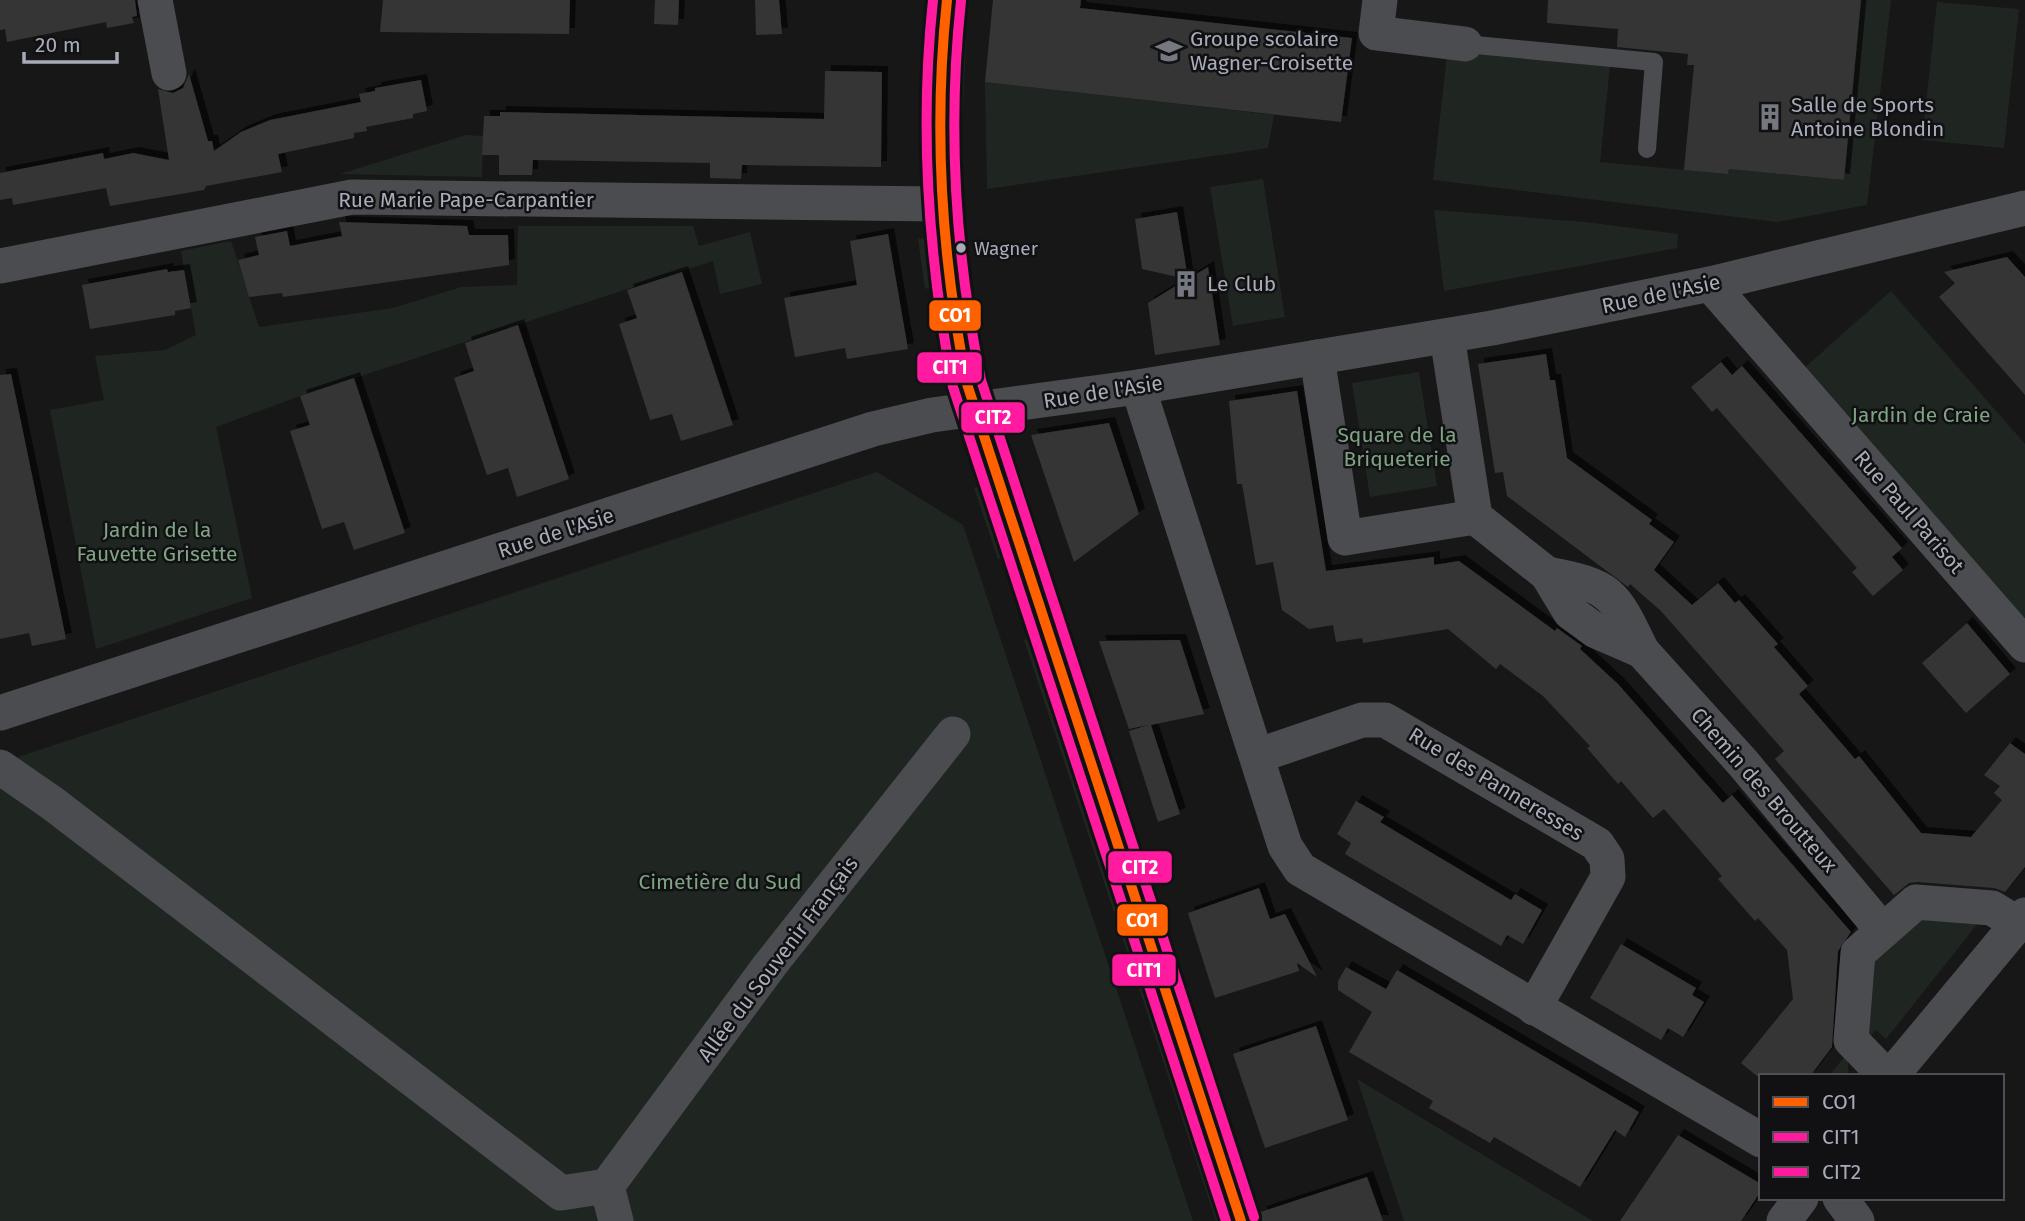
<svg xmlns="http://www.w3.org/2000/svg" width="2025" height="1221" viewBox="0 0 2025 1221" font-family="'Fira Sans',sans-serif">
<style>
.green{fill:#1f2621}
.building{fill:#353536;filter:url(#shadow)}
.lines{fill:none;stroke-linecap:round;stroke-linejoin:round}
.lane{stroke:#4b4c50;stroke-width:18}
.street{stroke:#4b4c50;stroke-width:35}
.secondary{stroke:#4a4b4f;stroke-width:38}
.bus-1-casing{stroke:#111113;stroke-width:16}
.bus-2-casing{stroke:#111113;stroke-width:16}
.bus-3-casing{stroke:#111113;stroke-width:16}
.bus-1{stroke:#ff6000;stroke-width:10}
.bus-2{stroke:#ff1aa0;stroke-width:10}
.bus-3{stroke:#ff1aa0;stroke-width:10}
.bus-dot{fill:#a8acb9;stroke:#111113;stroke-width:2.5}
.labels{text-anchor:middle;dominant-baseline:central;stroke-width:5;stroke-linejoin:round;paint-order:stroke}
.bus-label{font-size:19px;fill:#a8acb9;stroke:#111113;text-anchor:start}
.poi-label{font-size:21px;fill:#a8acb9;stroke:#111113;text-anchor:start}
.street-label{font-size:21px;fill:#a8acb9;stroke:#111113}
.park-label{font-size:21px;fill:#7ea483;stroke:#111113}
.line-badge{stroke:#111113;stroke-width:2.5}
.badge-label{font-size:19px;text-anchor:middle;font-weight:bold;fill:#fff}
</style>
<defs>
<filter id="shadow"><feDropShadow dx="6" dy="-6" stdDeviation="0" flood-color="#0009"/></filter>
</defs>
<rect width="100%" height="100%" fill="#171717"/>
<g class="green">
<path d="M 1861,0 L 1891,0 L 1867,205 L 1777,222 L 1433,180 L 1448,46 L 1610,66 L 1600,162 L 1728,174 L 1729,169 L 1844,180 Z"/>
<path d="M 1937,2 L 2019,9 L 2004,148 L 1922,140 Z"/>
<path d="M 957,40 L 966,41 L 962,129 L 963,187 L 953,187 Z"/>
<path d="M 985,82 L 1274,115 L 1268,148 L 987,189 Z"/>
<path d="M 466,135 L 483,136 L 482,177 L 340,174 Z"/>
<path d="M 1263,179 L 1285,317 L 1233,326 L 1210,187 Z"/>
<path d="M 1434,210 L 1585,222 L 1678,234 L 1677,248 L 1444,291 Z"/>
<path d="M 518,226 L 693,226 L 699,246 L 750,232 L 762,284 L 720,294 L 713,261 L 300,396 L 216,427 L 252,598 L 96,649 L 50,410 L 104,400 L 95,356 L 165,350 L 196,335 L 181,251 L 231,241 L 259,327 L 393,308 L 461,287 L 517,285 Z"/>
<path d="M 927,238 L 933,287 L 925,289 L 918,239 Z"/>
<path d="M 1891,291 L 2025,444 L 2025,624 L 1803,369 Z"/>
<path d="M 1419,372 L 1437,486 L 1370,497 L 1352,383 Z"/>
<path d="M 877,472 L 963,525 L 1193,1221 L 0,1221 L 0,763 Z"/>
<path d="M 1020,473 L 1043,544 L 1035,548 L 1011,476 Z"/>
<path d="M 983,485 L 1006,556 L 998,559 L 974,488 Z"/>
<path d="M 1033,637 L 1226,1221 L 1216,1221 L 1024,640 Z"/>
<path d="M 1916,908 L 1986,913 L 1886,1039 L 1876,1030 L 1864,1042 L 1863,958 Z"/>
<path d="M 1845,1056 L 1848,1060 L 1848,1076 L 1829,1076 Z"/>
<path d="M 1357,1079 L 1593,1221 L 1404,1221 Z"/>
</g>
<g class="building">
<path d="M 0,0 L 135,0 L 137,16 L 132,17 L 134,23 L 107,28 L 106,22 L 7,42 L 5,29 L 0,30 Z"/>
<path d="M 383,0 L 570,0 L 569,34 L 380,32 Z"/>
<path d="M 655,0 L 679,0 L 678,25 L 654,24 Z"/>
<path d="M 755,0 L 779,0 L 782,34 L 756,35 Z"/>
<path d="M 993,0 L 1081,0 L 1080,8 L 1352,38 L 1341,122 L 985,82 Z"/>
<path d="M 1548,0 L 1861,0 L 1844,180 L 1729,169 L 1728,174 L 1684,170 L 1694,65 L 1687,65 L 1688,54 L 1617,47 L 1618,29 L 1547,23 Z"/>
<path d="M 825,71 L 882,72 L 881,167 L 742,165 L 741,179 L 710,178 L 710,163 L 533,160 L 532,175 L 499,175 L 499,155 L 482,155 L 484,116 L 500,116 L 500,112 L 824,119 Z"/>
<path d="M 189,74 L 208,141 L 212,141 L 214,151 L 241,132 L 270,120 L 361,102 L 359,94 L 375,91 L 375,88 L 421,80 L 427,111 L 413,114 L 413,118 L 366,127 L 367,131 L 354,133 L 354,138 L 278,154 L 282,172 L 206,186 L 204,190 L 110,206 L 106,188 L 13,205 L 12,198 L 0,200 L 0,173 L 103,153 L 104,159 L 133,153 L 169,160 L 158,89 L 173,93 L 183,88 Z"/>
<path d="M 1177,212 L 1188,279 L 1208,267 L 1220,345 L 1155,355 L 1148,303 L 1187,279 L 1142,269 L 1135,219 Z"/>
<path d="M 339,222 L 467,226 L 469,235 L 508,235 L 509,265 L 283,297 L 282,293 L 249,297 L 238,260 L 259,255 L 255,237 L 287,231 L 290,246 L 342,236 Z"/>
<path d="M 888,234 L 908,349 L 847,359 L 845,348 L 795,357 L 784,298 L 857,285 L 850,241 Z"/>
<path d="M 2007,257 L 2025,277 L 2025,395 L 1939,297 L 1955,283 L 1944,272 Z"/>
<path d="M 167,269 L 168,272 L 184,270 L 191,308 L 175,311 L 175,315 L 90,329 L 82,285 Z"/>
<path d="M 682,272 L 733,425 L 681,441 L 672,414 L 650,420 L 619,324 L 637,318 L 627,290 Z"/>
<path d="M 518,325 L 569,479 L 517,497 L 508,468 L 487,475 L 454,378 L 474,371 L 465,343 Z"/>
<path d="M 1546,354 L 1550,380 L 1555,380 L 1567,458 L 1652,520 L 1649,524 L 1674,542 L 1654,570 L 1692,605 L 1718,583 L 1735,603 L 1739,600 L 1778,644 L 1774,647 L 1808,686 L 1799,694 L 1855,759 L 1859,756 L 1921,833 L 1971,837 L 2002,800 L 1994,793 L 2000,786 L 1984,775 L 2010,743 L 2025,754 L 2025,867 L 2005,892 L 1994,888 L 1918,882 L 1909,883 L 1894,895 L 1775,759 L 1784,751 L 1661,611 L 1630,584 L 1628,587 L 1507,496 L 1503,472 L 1495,473 L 1478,364 Z"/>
<path d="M 1721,362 L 1732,375 L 1742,366 L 1902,548 L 1892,557 L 1903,570 L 1873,596 L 1852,572 L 1857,568 L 1717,408 L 1712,412 L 1691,387 Z"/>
<path d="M 11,374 L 66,639 L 32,646 L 29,633 L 0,639 L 0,375 Z"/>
<path d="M 354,378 L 405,533 L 354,550 L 344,522 L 322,529 L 290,431 L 310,425 L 300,396 Z"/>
<path d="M 1297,391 L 1326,571 L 1434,557 L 1434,565 L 1459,561 L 1555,631 L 1557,628 L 1582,646 L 1580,649 L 1618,684 L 1723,803 L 1732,795 L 1851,932 L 1838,951 L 1832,1047 L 1810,1076 L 1757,1076 L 1741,1063 L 1793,999 L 1787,950 L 1758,918 L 1755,921 L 1718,879 L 1722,876 L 1664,809 L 1653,818 L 1621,781 L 1618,784 L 1587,748 L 1590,746 L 1543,696 L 1500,664 L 1496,669 L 1448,629 L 1363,643 L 1362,638 L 1336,642 L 1333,625 L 1309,629 L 1282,610 L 1273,562 L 1256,565 L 1242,484 L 1237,484 L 1229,401 Z"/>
<path d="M 1109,423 L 1139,514 L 1074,562 L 1031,435 Z"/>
<path d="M 1967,623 L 2010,674 L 1966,713 L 1922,663 Z"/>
<path d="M 1180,640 L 1204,714 L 1151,725 L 1180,814 L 1158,822 L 1129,731 L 1148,725 L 1129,729 L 1099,641 Z"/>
<path d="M 1356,801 L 1384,817 L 1380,822 L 1511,900 L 1515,894 L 1542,910 L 1523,944 L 1507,935 L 1501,946 L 1345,854 L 1351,843 L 1337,834 Z"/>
<path d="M 1259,888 L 1270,919 L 1285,914 L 1317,977 L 1297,963 L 1299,971 L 1215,998 L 1188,913 Z"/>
<path d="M 1621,944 L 1696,988 L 1692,995 L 1704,1002 L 1683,1037 L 1668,1028 L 1661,1040 L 1590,998 Z"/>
<path d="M 1346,967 L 1386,989 L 1397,970 L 1639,1112 L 1625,1137 L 1615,1130 L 1580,1187 L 1494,1137 L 1490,1143 L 1429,1108 L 1433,1101 L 1349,1052 L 1372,1012 L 1338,990 L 1338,981 Z"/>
<path d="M 1316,1026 L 1348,1120 L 1265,1148 L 1233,1054 Z"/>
<path d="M 1678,1135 L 1761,1184 L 1761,1191 L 1741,1221 L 1620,1221 Z"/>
<path d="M 1367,1177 L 1383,1221 L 1262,1221 L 1261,1212 Z"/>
</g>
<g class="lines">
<path class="lane" d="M 1465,44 L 1654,62 L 1647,149"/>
<g class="street">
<path d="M 155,0 L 169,73"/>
<path d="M 1380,0 L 1376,33 L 1465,44"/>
<path d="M 0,266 L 352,197 L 939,204"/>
<path d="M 1710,284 L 2025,645"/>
<path d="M 1447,336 L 1475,517 L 1547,574 L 1570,612 L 1596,631 L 1642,651 L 1743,763 L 1883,931 L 1858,953 L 1851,1040 L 1886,1076"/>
<path d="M 1317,357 L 1345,538 L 1475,517"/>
<path d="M 1138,387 L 1285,846 L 1300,869 L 1761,1140"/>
<path d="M 1547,574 C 1612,586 1614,593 1642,651"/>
<path d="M 0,713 L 873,429 L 932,415 L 1138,387 L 1492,328 L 1710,284 L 2025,208"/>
<path d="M 1257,756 L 1362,720 L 1385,720 L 1597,844 L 1607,859 L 1608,877 L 1534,1008"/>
<path d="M 0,767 L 52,803 L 561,1193 L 607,1186 L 616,1221"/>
<path d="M 1883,931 L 1916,902 L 1992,908 L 2018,924"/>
<path d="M 1891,1076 L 2025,915"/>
<path d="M 607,1186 L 770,965 L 953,734"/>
<path d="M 1840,1198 L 1857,1221"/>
<path d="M 1784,1221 L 1801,1198"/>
</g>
<path class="secondary" d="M 947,0 C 930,130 939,255 967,384 L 1241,1221"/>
<defs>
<path id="bus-1" d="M 947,0 C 933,130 941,256 967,384 L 1241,1221"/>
<path id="bus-2" d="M 933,0 C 919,131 928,257 953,387 L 1226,1221"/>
<path id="bus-3" d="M 961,1 C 947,130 955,254 981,380 L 1254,1217"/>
</defs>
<use href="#bus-1" class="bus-1-casing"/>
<use href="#bus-2" class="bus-2-casing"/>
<use href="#bus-3" class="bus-3-casing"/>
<use href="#bus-1" class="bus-1"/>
<use href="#bus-2" class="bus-2"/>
<use href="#bus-3" class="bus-3"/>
</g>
<defs>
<symbol id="school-bare" viewBox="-9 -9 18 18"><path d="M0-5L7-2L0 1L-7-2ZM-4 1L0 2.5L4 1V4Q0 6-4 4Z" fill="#757880" stroke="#111113" stroke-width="2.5" paint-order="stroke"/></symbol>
<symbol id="building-bare" viewBox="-9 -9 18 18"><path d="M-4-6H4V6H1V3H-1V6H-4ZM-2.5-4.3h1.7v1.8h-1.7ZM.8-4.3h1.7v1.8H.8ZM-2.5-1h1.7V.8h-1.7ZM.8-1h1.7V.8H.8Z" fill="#757880" stroke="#111113" stroke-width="2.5" paint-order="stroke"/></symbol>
</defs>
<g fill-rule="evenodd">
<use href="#school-bare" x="1150" y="32" width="38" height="38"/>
<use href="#building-bare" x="1751" y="98" width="38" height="38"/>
<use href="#building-bare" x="1167" y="265" width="38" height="38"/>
</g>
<circle class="bus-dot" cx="961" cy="248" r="6"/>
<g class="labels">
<g class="bus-label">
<text x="974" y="248">Wagner</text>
</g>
<g class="poi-label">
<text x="1190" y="39">Groupe scolaire<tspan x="1190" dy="24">Wagner-Croisette</tspan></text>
<text x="1791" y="105">Salle de Sports<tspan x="1791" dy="24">Antoine Blondin</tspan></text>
<text x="1207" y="284">Le Club</text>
</g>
<g class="street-label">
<text x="466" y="200">Rue Marie Pape-Carpantier</text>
<text transform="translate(1661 294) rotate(-12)">Rue de l'Asie</text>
<text transform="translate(1103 392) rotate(-9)">Rue de l'Asie</text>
<text transform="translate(1909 512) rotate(49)">Rue Paul Parisot</text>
<text transform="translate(556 533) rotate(-18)">Rue de l'Asie</text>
<text transform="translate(1496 784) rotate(31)">Rue des Panneresses</text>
<text transform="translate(1764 790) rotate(49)">Chemin des Broutteux</text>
<text transform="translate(778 959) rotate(-53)">Allée du Souvenir Français</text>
</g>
<g class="park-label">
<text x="1921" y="415">Jardin de Craie</text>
<text x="1397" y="435">Square de la<tspan x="1397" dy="24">Briqueterie</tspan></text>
<text x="157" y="530">Jardin de la<tspan x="157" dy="24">Fauvette Grisette</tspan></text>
<text x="720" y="882">Cimetière du Sud</text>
</g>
</g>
<g class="line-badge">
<rect x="928" y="299" width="54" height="33" rx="7" fill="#ff6000"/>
<rect x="916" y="351" width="67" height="33" rx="7" fill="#ff1aa0"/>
<rect x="960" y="401" width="66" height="33" rx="7" fill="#ff1aa0"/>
<rect x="1107" y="850" width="66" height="34" rx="7" fill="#ff1aa0"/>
<rect x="1116" y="903" width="53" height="34" rx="7" fill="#ff6000"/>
<rect x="1111" y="953" width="66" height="34" rx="7" fill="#ff1aa0"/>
</g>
<g class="badge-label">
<text x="955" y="322">CO1</text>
<text x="950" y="374">CIT1</text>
<text x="993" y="424">CIT2</text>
<text x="1140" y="874">CIT2</text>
<text x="1142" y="927">CO1</text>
<text x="1144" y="977">CIT1</text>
</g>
<rect x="1759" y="1074" width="245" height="126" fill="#111113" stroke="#4d4f55" stroke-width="2"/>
<rect x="1773" y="1097" width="35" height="10" fill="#ff6000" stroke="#4d4f55" stroke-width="2"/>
<text x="1822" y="1109" font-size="21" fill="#a8acb9">CO1</text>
<rect x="1773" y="1132" width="35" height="10" fill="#ff1aa0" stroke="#4d4f55" stroke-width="2"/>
<text x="1822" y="1144" font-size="21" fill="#a8acb9">CIT1</text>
<rect x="1773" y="1167" width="35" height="10" fill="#ff1aa0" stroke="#4d4f55" stroke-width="2"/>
<text x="1822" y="1179" font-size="21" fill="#a8acb9">CIT2</text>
<path d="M24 52v10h93v-10" fill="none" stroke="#a8acb9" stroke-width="3.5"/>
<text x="35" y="52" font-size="21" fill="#a8acb9" stroke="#111113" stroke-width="5" paint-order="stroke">20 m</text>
</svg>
